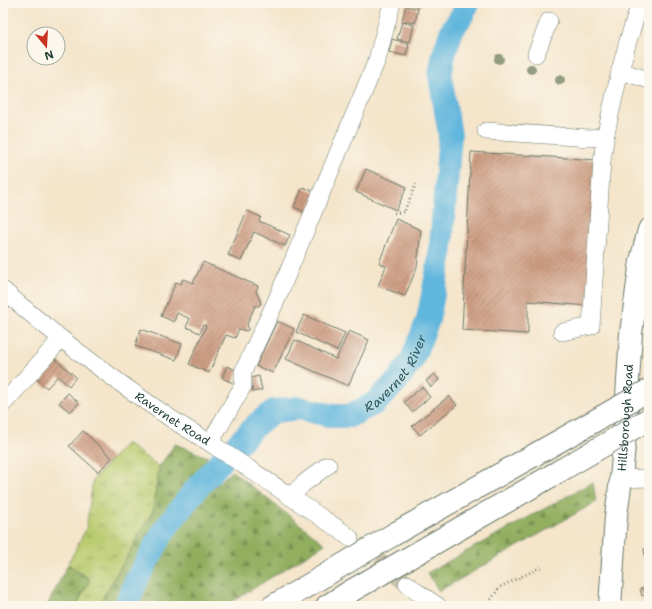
<svg xmlns="http://www.w3.org/2000/svg" width="652" height="609" viewBox="0 0 652 609" font-family="'Shantell Sans',sans-serif">
<style>
.grass{fill:url(#grass-tufts);stroke:#6c8451}
.forest{fill:url(#forest-firs);stroke:#58764a}
.lines{fill:none;stroke-linecap:round;stroke-linejoin:round}
.river{stroke:#61b6dd;stroke-width:24}
.building{fill:url(#building-hatch)}
.minor-tunnel{stroke:#c9c3ad;stroke-width:17;stroke-dasharray:17 8;stroke-linecap:butt}
.minor-casing{stroke:#6a7869;stroke-width:18}
.highway-casing{stroke:#6a7869;stroke-width:24}
.path{stroke:#6a7869;stroke-width:2.5;stroke-dasharray:1 3;stroke-linecap:butt}
.minor{stroke:#fff;stroke-width:17}
.highway{stroke:#fff;stroke-width:22}
.highway-bridge-casing{stroke:#6a7869;stroke-width:24;stroke-linecap:butt}
.highway-bridge{stroke:#fff;stroke-width:22}
.tree{fill:#949c80}
.labels{text-anchor:middle;dominant-baseline:central;stroke-width:3;stroke-linejoin:round;paint-order:stroke}
.street-label{font-size:12px;fill:#1f3d34;stroke:#fbf7ec}
.water-label{font-size:13px;font-style:italic;fill:#305b5e;stroke:#fbf7ec}
</style>
<defs>
<pattern id="grass-tufts" width="24" height="20" patternUnits="userSpaceOnUse"><rect width="24" height="20" fill="#b9cb6e"/><path d="M3 7l-1-3M5 7V3M7 7l1-3M15 17l-1-3M17 17v-4M19 17l1-3" fill="none" stroke="#96a65b"/></pattern>
<pattern id="forest-firs" width="22" height="20" patternUnits="userSpaceOnUse"><rect width="22" height="20" fill="#92af61"/><path d="M5 1l3.5 6h-7zM16 11l3.5 6h-7z" fill="#779051"/></pattern>
<pattern id="building-hatch" width="6" height="6" patternUnits="userSpaceOnUse"><rect width="6" height="6" fill="#ce9d83"/><path d="M-1 1l2-2M0 6l6-6M5 7l2-2" fill="none" stroke="#a7816c"/></pattern>
</defs>
<rect width="100%" height="100%" fill="#fbf7ec"/>
<filter id="ink" filterUnits="userSpaceOnUse"><feTurbulence type="fractalNoise" baseFrequency=".025" numOctaves="2"/><feDisplacementMap in="SourceGraphic" scale="8" xChannelSelector="R" yChannelSelector="G"/><feConvolveMatrix kernelMatrix="1 2 1 2 8 2 1 2 1" color-interpolation-filters="sRGB"/></filter>
<filter id="wash" filterUnits="userSpaceOnUse"><feTurbulence type="fractalNoise" baseFrequency=".012" numOctaves="4" result="noise"/><feDisplacementMap in="SourceGraphic" scale="16" xChannelSelector="R" yChannelSelector="G"/><feGaussianBlur stdDeviation="0.9" result="paint"/><feColorMatrix in="noise" values="0 0 0 0 0 0 0 0 0 0 0 0 0 0 0 0 0 1.4 0 .05"/><feComposite in="paint" operator="in"/></filter>
<g filter="url(#wash)">
<rect width="100%" height="100%" fill="#f4e5cb"/>
<path class="grass" d="M 126,443 L 159,467 L 153,511 L 100,603 L 99,606 L 76,606 L 90,580 L 68,564 L 86,529 L 93,480 Z"/>
<g class="forest">
<path d="M 175,444 L 210,458 C 205,465 201,472 196,479 C 177,502 155,523 141,550 L 158,553 L 173,532 L 207,493 L 232,471 L 325,544 L 225,606 L 99,606 L 100,603 L 153,511 L 159,467 Z"/>
<path d="M 593,482 L 596,502 L 439,591 L 427,573 Z"/>
<path d="M 68,564 L 90,580 L 76,606 L 47,606 Z"/>
</g>
<g class="lines">
<path class="river" id="s1" d="M 126,606 L 136,581 L 165,529 L 191,495 L 220,462 L 257,424 L 274,411 L 299,408 L 333,416 L 349,416 L 375,403 L 397,381 L 411,362 L 428,320 L 440,258 L 450,135 L 440,76 L 444,54 L 452,30 L 461,17 L 468,3"/>
</g>
<g id="blocks">
<g class="building">
<path d="M 406,3 L 420,3 L 419,7 Z"/>
<path d="M 406,6 L 418,9 L 415,23 L 402,20 Z"/>
<path d="M 402,22 L 414,25 L 410,42 L 397,39 Z"/>
<path d="M 392,39 L 409,44 L 406,56 L 389,52 Z"/>
<path d="M 471,152 L 598,160 L 588,306 L 528,301 L 528,334 L 462,330 Z"/>
<path d="M 366,169 L 407,187 L 396,210 L 356,192 Z"/>
<path d="M 303,187 L 317,193 L 307,213 L 294,207 Z"/>
<path d="M 247,211 L 261,217 L 259,221 L 290,235 L 285,246 L 254,232 L 241,261 L 228,255 Z"/>
<path d="M 396,219 L 421,230 L 417,267 L 405,296 L 378,286 L 386,266 L 379,263 Z"/>
<path d="M 203,262 L 258,286 L 256,292 L 260,300 L 261,304 L 258,306 L 255,306 L 247,324 L 248,327 L 248,330 L 246,331 L 239,329 L 235,338 L 226,335 L 209,373 L 189,364 L 206,326 L 203,325 L 200,333 L 186,327 L 190,319 L 177,313 L 174,322 L 161,316 L 176,282 L 181,284 L 183,279 L 193,283 Z"/>
<path d="M 304,315 L 345,333 L 337,351 L 296,332 Z"/>
<path d="M 277,321 L 294,329 L 273,373 L 256,366 Z"/>
<path d="M 141,329 L 182,344 L 176,360 L 135,346 Z"/>
<path d="M 349,331 L 369,340 L 348,386 L 286,359 L 295,340 L 336,359 Z"/>
<path d="M 53,357 L 76,377 L 69,386 L 58,376 L 47,388 L 35,378 Z"/>
<path d="M 227,366 L 238,371 L 233,383 L 222,378 Z"/>
<path d="M 434,374 L 439,380 L 431,387 L 426,381 Z"/>
<path d="M 259,376 L 262,390 L 253,392 L 250,378 Z"/>
<path d="M 422,387 L 430,397 L 412,412 L 404,402 Z"/>
<path d="M 68,393 L 79,403 L 70,412 L 59,403 Z"/>
<path d="M 449,396 L 457,405 L 420,435 L 412,426 Z"/>
<path d="M 83,431 L 112,458 L 98,472 L 69,446 Z"/>
<path d="M 649,548 L 649,557 L 645,558 L 644,549 Z"/>
<path d="M 649,587 L 649,594 L 642,596 L 640,589 Z"/>
</g>
</g>
</g>
<g filter="url(#ink)">
<use href="#blocks" fill-opacity="0" stroke="#6a7869" stroke-width="1"/>
<g class="lines">
<path class="minor-tunnel" d="M 357,544 L 407,584"/>
<defs>
<g id="minor">
<path d="M 536,54 L 549,21"/>
<path d="M 620,71 L 649,80"/>
<path d="M 486,131 L 590,138 L 598,137 L 606,133 L 620,71 L 628,41 L 640,3"/>
<path id="s2" d="M 3,290 C 55,336 110,377 167,416 C 183,427 200,436 216,447 C 258,474 298,502 340,530 L 350,538"/>
<path d="M 562,332 L 591,326 L 602,161 L 606,133"/>
<path d="M 3,404 L 61,339"/>
<path d="M 210,443 L 243,386 L 243,372 L 276,301 L 377,60 L 392,3"/>
<path d="M 621,479 L 649,478"/>
<path d="M 290,497 L 303,484 L 328,465"/>
<path d="M 407,584 L 417,592 L 438,606"/>
</g>
<g id="highway">
<path d="M 396,533 L 575,432"/>
<path d="M 419,552 L 563,469"/>
<path d="M 273,606 L 329,573"/>
<path d="M 327,606 L 351,591"/>
<path id="s3" d="M 610,606 L 616,516 L 621,479 L 624,445 L 631,333 L 641,261 L 649,230"/>
</g>
</defs>
<use href="#minor" class="minor-casing"/>
<use href="#highway" class="highway-casing"/>
<g class="path">
<path d="M 394,213 L 404,212 L 416,184"/>
<path d="M 486,606 L 500,587 L 543,566"/>
</g>
<use href="#minor" class="minor"/>
<use href="#highway" class="highway"/>
<defs>
<g id="highway-bridge">
<path d="M 575,432 L 649,390"/>
<path d="M 563,469 L 649,419"/>
<path d="M 329,573 L 396,533"/>
<path d="M 351,591 L 419,552"/>
</g>
</defs>
<use href="#highway-bridge" class="highway-bridge-casing"/>
<use href="#highway-bridge" class="highway-bridge"/>
</g>
<g class="tree">
<circle cx="499" cy="59" r="5"/>
<circle cx="531" cy="69" r="5"/>
<circle cx="560" cy="80" r="5"/>
</g>
</g>
<g class="labels">
<g class="street-label">
<text stroke="none"><textPath href="#s3" startOffset="189">Hillsborough Road</textPath></text>
<text stroke="none"><textPath href="#s2" startOffset="213">Ravernet Road</textPath></text>
</g>
<g class="water-label">
<text stroke="none"><textPath href="#s1" startOffset="389">Ravernet River</textPath></text>
</g>
</g>
<rect width="652" height="609" fill="none" stroke="#fbf7ec" stroke-width="16"/>
<g transform="translate(46 46) rotate(162)"><circle r="19" fill="#fbf7ec" stroke="#a3ada2"/>
<path d="M0-3L7 15L0 10L-7 15Z" fill="#c8321e"/>
<text y="-6" font-size="11" font-weight="bold" text-anchor="middle" fill="#1f3d34">N</text>
</g>
</svg>
